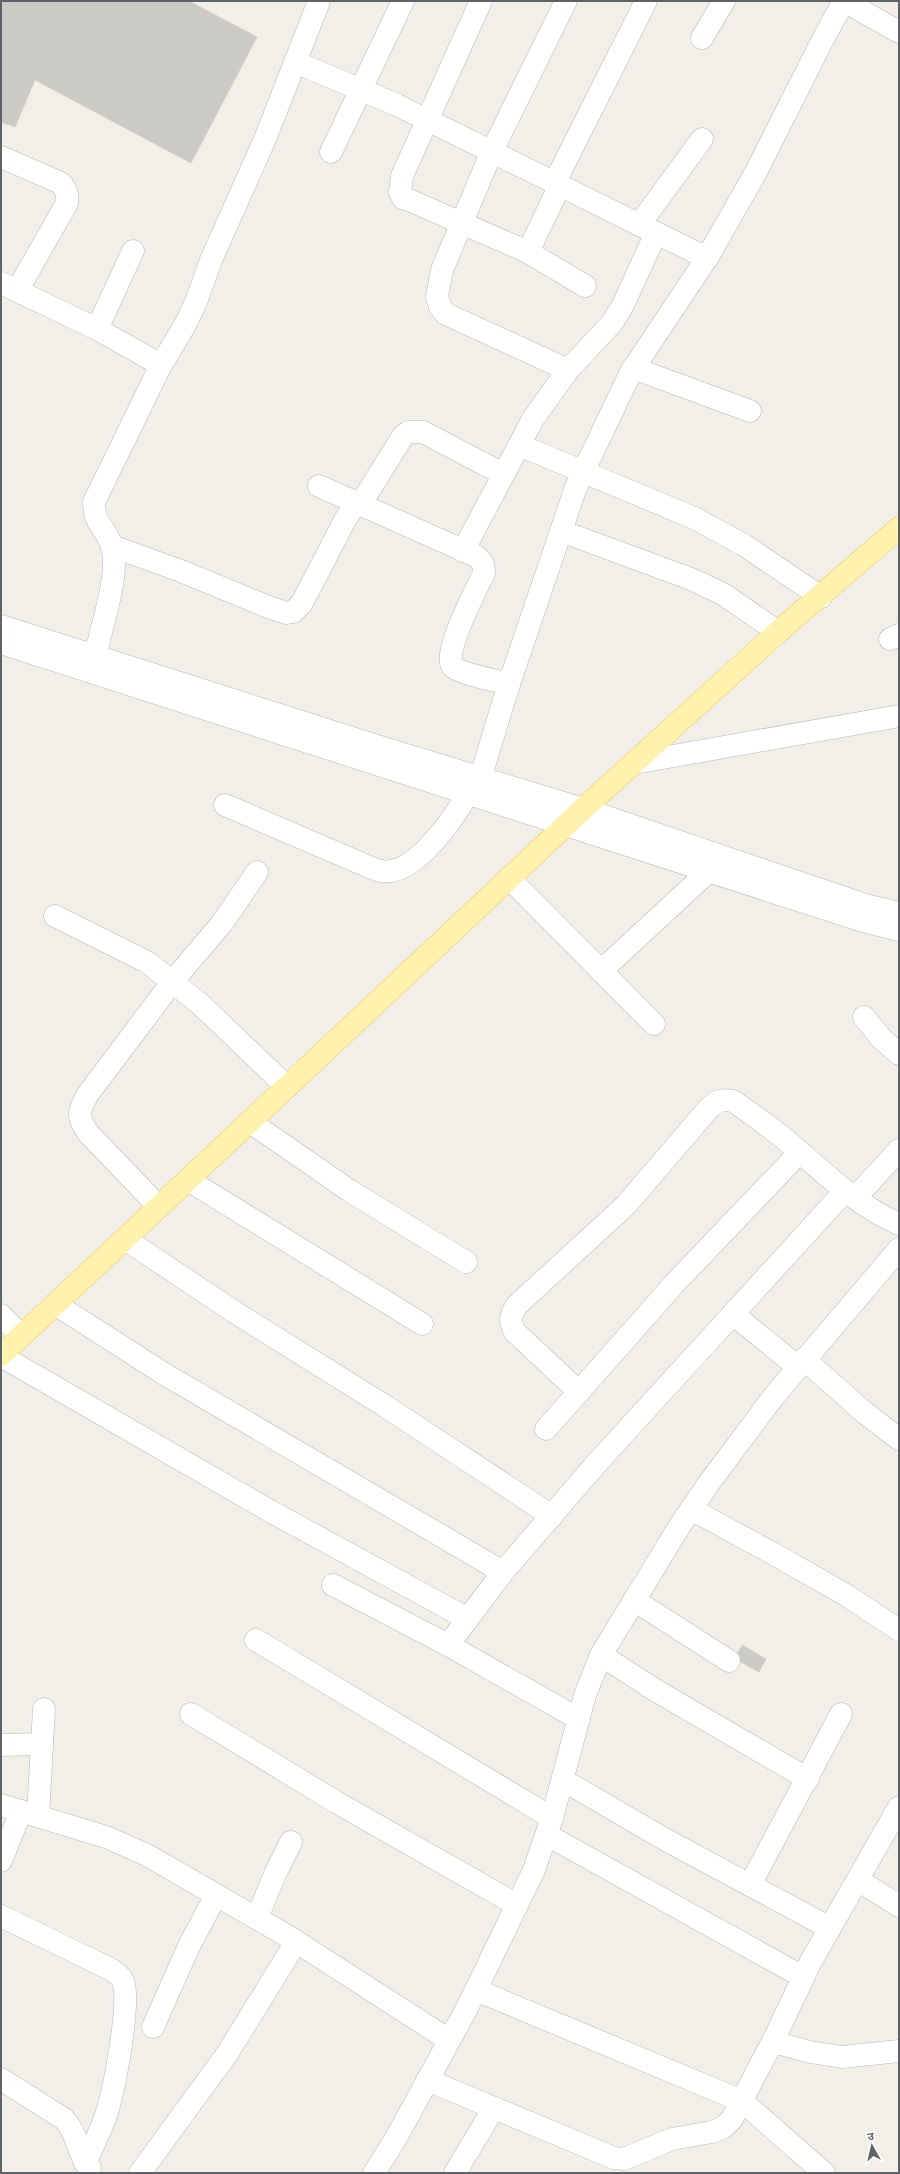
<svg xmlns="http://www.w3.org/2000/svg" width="900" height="2174" viewBox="0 0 900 2174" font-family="'Golos Text','Noto Sans Devanagari',sans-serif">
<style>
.building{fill:#cccac5;stroke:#d6d1c6}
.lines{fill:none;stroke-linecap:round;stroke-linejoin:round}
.minor-casing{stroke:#b5b8bc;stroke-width:23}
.major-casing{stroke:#f2c960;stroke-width:23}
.minor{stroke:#fff;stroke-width:22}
.major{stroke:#fff2af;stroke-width:22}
</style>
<rect width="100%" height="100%" fill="#f1efe8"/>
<g class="building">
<path d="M 1,1 L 189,1 L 257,37 L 191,163 L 35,80 L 15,127 L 1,122 Z"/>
<path d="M 742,1645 L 766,1659 L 759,1672 L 741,1662 L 738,1653 Z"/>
</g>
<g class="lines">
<defs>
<g id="minor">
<path d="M 481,1 L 402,176 L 400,192 L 403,198 L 409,200 L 528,252 L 585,286"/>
<path d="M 566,1 L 492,151 L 442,270 L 437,296 L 440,307 L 446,314 L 568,370"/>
<path d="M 844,1 L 899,32"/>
<path d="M 702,38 L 724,1"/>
<path d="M 295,62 L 397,105 L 707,258"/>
<path d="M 331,152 L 403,1"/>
<path d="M 1,157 L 61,183 C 66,190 68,194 67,203 L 17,291"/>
<path d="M 555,182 L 646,1"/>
<path d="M 639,225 L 702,139"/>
<path d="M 528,252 L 560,185"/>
<path d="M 1,283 L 97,329 L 161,365"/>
<path d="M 97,329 L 133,251"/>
<path d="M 633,368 L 750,411"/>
<path d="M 519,445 L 694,518 L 744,545 L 821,597"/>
<path d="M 319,486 L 476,556 C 483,562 484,565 484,573 C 477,588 441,656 453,667 C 461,674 498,681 509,684"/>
<path d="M 360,505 L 403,436 L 408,432 L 423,432 L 503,474"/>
<path d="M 561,531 L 691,579 L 723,594 L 778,632"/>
<path d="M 112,546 L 181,571 L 271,608 L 287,613 L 293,612 L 302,603 L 345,520 L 356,503"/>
<path d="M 463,551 L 533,419 L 568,370 L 612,323 L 623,305 L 656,233"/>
<path d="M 1,626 L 377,746 L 583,809 L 865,905 L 899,913"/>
<path d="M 890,639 L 899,635"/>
<path d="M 1,643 L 860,920 L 899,930"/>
<path d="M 95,656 C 101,628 120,574 112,547 C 107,528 94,526 94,502 L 161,365 L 185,325 L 196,302 L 211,260 L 265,139 L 318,4"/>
<path d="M 634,763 L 899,716"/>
<path d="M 476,792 L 509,684 L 576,487 L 631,372 L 707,258 L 756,172 L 822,41 L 844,1"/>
<path d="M 225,805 L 367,866 C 374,869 382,873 391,871 C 420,867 453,819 467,795"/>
<path d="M 509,878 L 654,1024"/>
<path d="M 55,916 L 147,962 L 199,1003 L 287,1087"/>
<path d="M 601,971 L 709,871"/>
<path d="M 864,1017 L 881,1038 L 899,1054"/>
<path d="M 250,1122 L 350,1191 L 466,1262"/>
<path d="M 188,1180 L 422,1324"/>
<path d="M 855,1198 L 899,1150"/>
<path d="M 159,1207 L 89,1134 C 76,1117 78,1112 88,1094 L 173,981 L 223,922 L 257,872"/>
<path d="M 125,1239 L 236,1313 L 385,1406 L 552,1516"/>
<path d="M 55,1304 L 166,1375 L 503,1572"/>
<path d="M 1,1315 L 21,1336"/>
<path d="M 734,1315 L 798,1367"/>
<path d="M 1,1356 L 270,1511 L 468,1619"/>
<path d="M 804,1359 L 865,1413 L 899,1439"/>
<path d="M 579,1392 L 515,1332 C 509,1321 510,1316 517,1305 L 626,1205 L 709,1108 C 717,1101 722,1099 733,1101 C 756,1117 780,1134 801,1153 C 832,1180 860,1207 899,1224"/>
<path d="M 546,1429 L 675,1283 L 800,1152"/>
<path d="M 691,1509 L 781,1558 L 846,1595 L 899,1630"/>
<path d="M 333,1585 L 448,1645 L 579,1719"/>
<path d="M 634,1600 L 729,1661"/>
<path d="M 256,1640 L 552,1818"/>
<path d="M 448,1645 L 503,1572 L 596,1464 L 845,1191"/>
<path d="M 601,1655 L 655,1690 L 808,1779"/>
<path d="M 191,1714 L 336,1802 L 517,1905"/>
<path d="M 1,1745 L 42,1744"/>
<path d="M 563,1780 L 666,1840 L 830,1928"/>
<path d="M 1,1805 L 106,1837 L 147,1855 L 289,1937 L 449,2040"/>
<path d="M 38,1816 L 44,1709"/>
<path d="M 547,1835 L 803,1977"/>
<path d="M 1,1861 L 21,1811"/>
<path d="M 858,1880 L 899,1906"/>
<path d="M 750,1885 L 841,1714"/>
<path d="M 1,1916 L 112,1970 C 116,1973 121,1976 123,1981 C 131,2003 114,2091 106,2115 C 101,2131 92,2147 85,2163"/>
<path d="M 257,1918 L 275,1874 L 291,1842"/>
<path d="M 476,1990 L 742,2101 L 824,2173"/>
<path d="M 153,2027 L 189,1946 L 216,1895"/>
<path d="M 773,2042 L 810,2052 L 842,2057 L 899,2051"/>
<path d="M 1,2079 L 64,2119 C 78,2133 77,2154 90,2168"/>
<path d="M 427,2080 L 614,2158 L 624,2159 L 672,2139 L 712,2132 L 724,2127 L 732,2119 L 776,2035 L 810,1963 L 899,1807"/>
<path d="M 140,2173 L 227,2054 L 296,1942"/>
<path d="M 374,2173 L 396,2138 L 466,2010 L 534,1870 L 552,1818 L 585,1695 L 601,1655 L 679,1527 L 709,1483 L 774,1396 L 899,1249"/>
<path d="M 455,2173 L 494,2108"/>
</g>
<path id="major" d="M 1,1355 L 583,809 L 778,632 L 899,528"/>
</defs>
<use href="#minor" class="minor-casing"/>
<use href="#major" class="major-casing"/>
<use href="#minor" class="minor"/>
<use href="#major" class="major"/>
</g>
<rect width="900" height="2174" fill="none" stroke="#5f6368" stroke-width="4"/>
<g transform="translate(872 2146) rotate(352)" stroke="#ffffff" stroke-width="3" paint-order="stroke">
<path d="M0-3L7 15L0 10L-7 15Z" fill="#5f6368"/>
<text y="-6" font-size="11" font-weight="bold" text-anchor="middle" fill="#5f6368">उ</text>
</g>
</svg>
